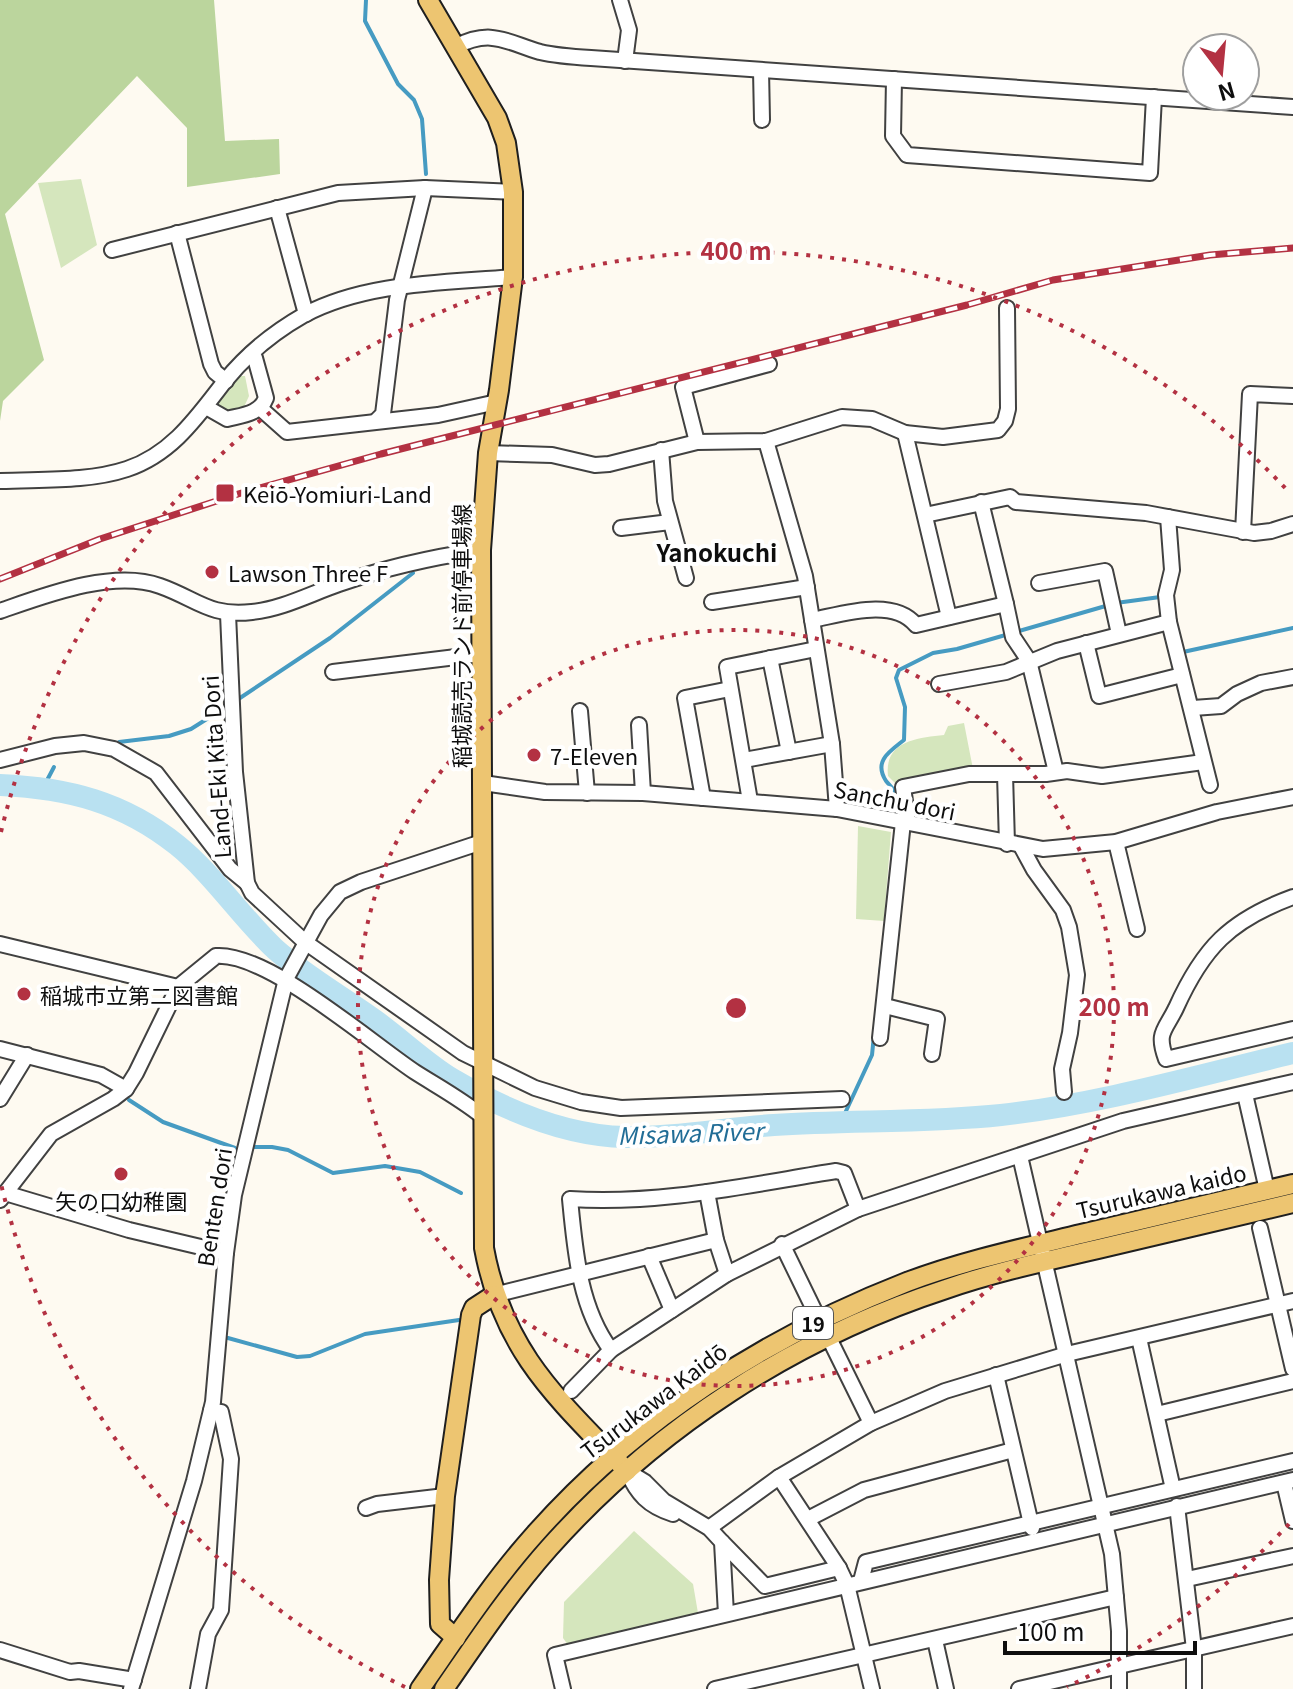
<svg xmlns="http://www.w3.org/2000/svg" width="1293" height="1689" viewBox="0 0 1293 1689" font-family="Georgia,'Noto Sans JP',serif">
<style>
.green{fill:#d5e6bd}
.forest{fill:#bbd59d}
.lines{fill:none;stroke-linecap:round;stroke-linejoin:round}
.stream{stroke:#469bc2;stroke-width:4}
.river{stroke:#b9e1f1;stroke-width:22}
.minor-casing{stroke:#414141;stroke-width:18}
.major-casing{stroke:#1f1f1f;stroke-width:22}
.minor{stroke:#fff;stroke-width:14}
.major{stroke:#edc571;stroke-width:18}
.rail-casing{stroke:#b33142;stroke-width:7}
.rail{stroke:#fff;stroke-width:4;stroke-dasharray:12;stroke-linecap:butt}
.ring{fill:none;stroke:#b33142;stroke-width:4;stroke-dasharray:4 8}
.poi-dot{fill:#b33142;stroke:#fff;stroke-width:3}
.labels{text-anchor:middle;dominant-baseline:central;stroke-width:8;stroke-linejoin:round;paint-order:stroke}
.shield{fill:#fff;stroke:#565656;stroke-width:2}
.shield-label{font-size:20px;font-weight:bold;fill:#0e0e0e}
.poi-label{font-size:22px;fill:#0e0e0e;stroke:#fff;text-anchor:start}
.street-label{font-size:22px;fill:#0e0e0e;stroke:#fff}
.neighbourhood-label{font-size:24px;font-weight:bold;fill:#0e0e0e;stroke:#fff}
.water-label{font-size:24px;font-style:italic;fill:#216d96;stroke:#fff}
.centre{fill:#b33142;stroke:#fff;stroke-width:4}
.ring-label{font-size:24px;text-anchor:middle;font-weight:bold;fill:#b33142;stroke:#fff;stroke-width:8;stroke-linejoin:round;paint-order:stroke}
</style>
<rect width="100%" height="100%" fill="#fefaf1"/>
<g class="green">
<path d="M 81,179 L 97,245 L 61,268 L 38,183 Z"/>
<path d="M 240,376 L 245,376 L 249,396 L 244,407 L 225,412 L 217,405 Z"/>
<path d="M 964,723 L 973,769 L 898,786 L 888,776 C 884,741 917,738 944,735 L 948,726 Z"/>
<path d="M 858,826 L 891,832 L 884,921 L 856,919 Z"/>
<path d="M 634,1531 L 693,1584 L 698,1613 L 568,1645 L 563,1638 L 564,1602 Z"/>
</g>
<path class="forest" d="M 0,0 L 214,0 L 225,141 L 279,139 L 280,174 L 187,187 L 187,128 L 137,76 L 5,214 L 44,360 L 3,401 L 0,421 Z"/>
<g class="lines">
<g class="stream">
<path d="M 366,0 L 365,21 L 398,84 L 414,100 L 422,119 L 426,174"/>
<path d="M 1183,652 L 1293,628"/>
<path d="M 237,700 L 330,638 L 413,573"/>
<path d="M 119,742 L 169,736 L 191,729 L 229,705"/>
<path d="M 44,786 L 54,767"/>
<path d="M 898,797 C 895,790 891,787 886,781 C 873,761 890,751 904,740 L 905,707 L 896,678 L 899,670 L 933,653 L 957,649 L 1116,603 L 1160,597"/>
<path d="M 892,864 L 896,829"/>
<path d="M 880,975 L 884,940"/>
<path d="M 129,1100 L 163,1122 L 235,1148"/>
<path d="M 840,1124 L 872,1055 L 874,1035"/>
<path d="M 253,1147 L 272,1147 L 288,1150 L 333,1173 L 385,1166 L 420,1172 L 461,1193"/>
<path d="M 228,1338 L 297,1357 L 310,1356 L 365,1334 L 459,1320"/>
</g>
<path class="river" d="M 0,785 C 68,788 123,802 177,845 C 212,873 242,918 275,949 C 304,975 341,996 373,1019 C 400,1038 424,1062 452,1079 C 503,1109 566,1136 626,1137 C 676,1138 725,1128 774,1125 C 850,1120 926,1123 1001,1115 C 1100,1104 1196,1076 1293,1053"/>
<defs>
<g id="minor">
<path d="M 620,0 L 629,30 L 625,61"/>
<path d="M 455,47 C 491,28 506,42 540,52 C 557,56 574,57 591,58 L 1293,107"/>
<path d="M 761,70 L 762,120"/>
<path d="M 894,79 L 893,136 L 907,155 L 1150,173 L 1154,97"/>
<path d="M 277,208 L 306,314"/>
<path d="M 177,233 L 211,364 L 215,372 L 226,381"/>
<path d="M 112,250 L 338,193 L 425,188 L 513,192"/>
<path d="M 206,407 L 227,419 C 242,415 260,414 266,398 L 255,358 L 251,354"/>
<path d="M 260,408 L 287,432 L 438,415 L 497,402"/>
<path d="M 377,420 L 383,414 L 397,300 L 425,188"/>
<path d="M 905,433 L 949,617"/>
<path d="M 766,441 L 805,576 L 832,744 L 837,809"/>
<path d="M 697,442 L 683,387 L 769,364"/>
<path d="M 661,450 L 665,501 L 686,578"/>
<path d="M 488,453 L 552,455 L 595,465 L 609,464 L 697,442 L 766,441 L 842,417 L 872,419 L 905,433 L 943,437 L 998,430 L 1005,421 L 1008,409 L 1007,308"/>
<path d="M 0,481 C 41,479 88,482 127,469 C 172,454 197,417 225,381 C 247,354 274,332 304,315 C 366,282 444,283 513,277"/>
<path d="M 981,502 L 1006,604 L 1013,637 L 1029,661 L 1056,772"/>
<path d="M 925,515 L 1010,497 L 1016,502 L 1146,513 L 1254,533 L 1271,531 L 1293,524"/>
<path d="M 1168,517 L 1172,570 L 1166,595 L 1169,622 L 1210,785"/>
<path d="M 621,528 L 670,522"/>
<path d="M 1243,532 L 1250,394 L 1293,396"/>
<path d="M 1039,583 L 1105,571 L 1119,634"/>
<path d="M 712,602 L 807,587"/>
<path d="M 0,611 C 46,595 113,569 160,586 C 197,599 209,617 252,612 C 282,609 310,594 339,584 C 384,568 434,557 481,550"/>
<path d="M 228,614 L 235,772 L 247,883 L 252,893 L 305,942 L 463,1053 L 535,1088 L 581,1102 L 621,1108 L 842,1099"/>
<path d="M 812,620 C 843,614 893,597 916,625 L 1006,604"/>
<path d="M 1086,643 L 1099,696 L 1182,675"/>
<path d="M 770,658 L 789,752"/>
<path d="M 333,672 L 481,654"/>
<path d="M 939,684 L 1006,672 L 1057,651 L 1169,622"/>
<path d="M 1193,708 L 1221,706 L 1237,694 L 1261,683 L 1293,677"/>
<path d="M 580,711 L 587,793"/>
<path d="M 639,725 L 643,793"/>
<path d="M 0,760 L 55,746 L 84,743 L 114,749 L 156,773 L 230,869 L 247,883"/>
<path d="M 744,760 L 832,744"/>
<path d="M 1005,774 L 1007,844"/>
<path d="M 483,783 L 545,792 L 643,793 L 837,809 L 1043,849 L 1116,842 L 1217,812 L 1293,797"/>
<path d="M 703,798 L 685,698 L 730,689"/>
<path d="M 750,801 L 727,667 L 816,649"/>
<path d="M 908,822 L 903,787 L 969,774 L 1046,774 L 1067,771 L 1102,776 L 1203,762"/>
<path d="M 1116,842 L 1137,929"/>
<path d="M 1021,846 L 1034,870 L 1063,910 L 1069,927 L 1077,975 L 1070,1033 L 1062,1069 L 1064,1092"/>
<path d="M 1293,897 C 1230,920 1203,948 1176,1008 C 1165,1031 1156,1032 1166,1059 L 1293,1029"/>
<path d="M 0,944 L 178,987"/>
<path d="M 885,1006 L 937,1019 L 932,1054"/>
<path d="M 880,1038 L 903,822"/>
<path d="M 0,1049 L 101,1075 L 126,1089"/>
<path d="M 1245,1094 L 1267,1190"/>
<path d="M 0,1099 L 27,1055"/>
<path d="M 1020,1156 L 1112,1554 L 1119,1631 L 1119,1689"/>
<path d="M 707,1192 L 716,1240 L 727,1274"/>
<path d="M 5,1193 L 129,1230 L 226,1253"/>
<path d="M 0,1200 L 51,1134 L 113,1099 L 126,1089 L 136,1073 L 178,987 L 216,956 C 267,952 370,1042 415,1072 C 437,1086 461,1099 482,1116"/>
<path d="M 1260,1228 L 1293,1369"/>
<path d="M 782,1244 L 819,1320"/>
<path d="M 649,1256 L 672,1310"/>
<path d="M 494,1295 L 716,1240"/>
<path d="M 828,1336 L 871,1423"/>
<path d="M 1139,1338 L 1173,1489"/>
<path d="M 611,1350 C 579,1307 575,1250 570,1199 C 659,1205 748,1185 836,1171 L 844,1173 L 858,1209"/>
<path d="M 996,1375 L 1032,1528"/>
<path d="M 571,1391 L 611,1350 L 727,1274 L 858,1209 L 1123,1121 L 1293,1082"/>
<path d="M 1157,1414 L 1293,1381"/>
<path d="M 627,1471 L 645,1482 L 664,1501 L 709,1528 L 722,1542 L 726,1614"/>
<path d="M 627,1471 C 637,1494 648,1506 673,1514"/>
<path d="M 779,1477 L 839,1568 L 847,1585 L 872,1689"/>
<path d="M 1284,1483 L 1293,1521"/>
<path d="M 1177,1506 L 1194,1649 L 1194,1689"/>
<path d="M 366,1508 L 377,1504 L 445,1496"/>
<path d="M 808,1519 L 864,1490 L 1013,1450"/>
<path d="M 709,1528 L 779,1477 L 871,1423 L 945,1391 L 1067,1354 L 1293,1301"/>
<path d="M 722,1542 L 765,1586 L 839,1568"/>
<path d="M 1187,1579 L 1293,1556"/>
<path d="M 861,1581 L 866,1562 L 1293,1461"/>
<path d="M 935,1640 L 946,1689"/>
<path d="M 0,1650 L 70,1672 L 79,1671 L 134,1680"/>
<path d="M 131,1689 L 194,1481 L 213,1402 L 226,1253 L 234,1195 L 286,979 L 321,915 L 340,892 L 361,882 L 482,842"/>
<path d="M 198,1689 L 208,1634 L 221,1610 L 231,1459 L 221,1412 L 211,1411"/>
<path d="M 563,1689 L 555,1655 L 1293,1480"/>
<path d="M 715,1689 L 1116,1597"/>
<path d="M 1019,1689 L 1293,1626"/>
</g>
<g id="major">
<path d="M 428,0 L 497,118 L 506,143 L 513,192 L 513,277 L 499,390 L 488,453 L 481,550 L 484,1248 C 503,1352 557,1398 627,1471"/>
<path d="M 456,1638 L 440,1624 L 439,1580 L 445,1496 L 471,1315 L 474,1308 L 494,1295"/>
<path d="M 420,1689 C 457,1636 492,1582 535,1534 C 636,1420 766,1337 907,1282 C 963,1261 1023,1248 1081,1234 C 1152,1217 1222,1201 1293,1184"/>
<path d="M 444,1689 C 477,1641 510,1592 549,1548 C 656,1428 793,1339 946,1289 C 995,1272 1047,1261 1098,1249 C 1163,1234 1228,1218 1293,1203"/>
</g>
</defs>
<use href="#minor" class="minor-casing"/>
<use href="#major" class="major-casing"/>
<use href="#minor" class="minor"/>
<use href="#major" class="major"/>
<defs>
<path id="rail" d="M 0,579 L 100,539 L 238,494 L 381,454 L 967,305 L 1053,280 L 1210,255 L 1293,248"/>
</defs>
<use href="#rail" class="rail-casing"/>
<use href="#rail" class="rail"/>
</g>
<g class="ring">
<circle cx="736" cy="1008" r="378"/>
<path d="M1289 1524A756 756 0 0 1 1067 1687M405 1687A756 756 0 0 1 1 1184M1 832A756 756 0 0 1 1289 492"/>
</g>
<g class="poi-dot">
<rect x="215" y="483" width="20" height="20" rx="4"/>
<circle cx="212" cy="572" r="8"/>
<circle cx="534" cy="755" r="8"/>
<circle cx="24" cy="994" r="8"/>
<circle cx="121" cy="1174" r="8"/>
</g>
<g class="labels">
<rect class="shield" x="793" y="1307" width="40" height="32" rx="6"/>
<g class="shield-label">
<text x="813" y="1323">19</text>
</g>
<g class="poi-label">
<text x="243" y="493">Keiō-Yomiuri-Land</text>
<text x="228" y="572">Lawson Three F</text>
<text x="550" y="755">7-Eleven</text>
<text x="40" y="994">稲城市立第二図書館</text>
<text x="121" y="1200" text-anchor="middle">矢の口幼稚園</text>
</g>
<g class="street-label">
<text transform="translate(460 636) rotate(-90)">稲城読売ランド前停車場線</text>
<text transform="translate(215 767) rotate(-94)">Land-Eki Kita Dori</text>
<text transform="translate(895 799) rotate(11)">Sanchu dori</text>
<text transform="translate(1161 1190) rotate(-13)">Tsurukawa kaido</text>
<text transform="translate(213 1207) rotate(-81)">Benten dori</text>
<text transform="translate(653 1400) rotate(-37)">Tsurukawa Kaidō</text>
</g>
<g class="neighbourhood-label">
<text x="717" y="551">Yanokuchi</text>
</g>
<g class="water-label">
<text transform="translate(690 1132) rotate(-2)">Misawa River</text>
</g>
</g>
<circle cx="736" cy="1008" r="12" class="centre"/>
<g class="ring-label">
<text x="736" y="260">400 m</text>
<text x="1114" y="1016">200 m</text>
</g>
<g transform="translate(1221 72) rotate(164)"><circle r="38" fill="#ffffff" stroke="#9f9f9f" stroke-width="2"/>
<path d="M0-6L14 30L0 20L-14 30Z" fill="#b33142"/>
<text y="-12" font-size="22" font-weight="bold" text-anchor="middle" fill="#0e0e0e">N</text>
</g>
<path d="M1005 1641v12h190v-12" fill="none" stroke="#0e0e0e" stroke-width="4"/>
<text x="1017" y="1641" font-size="24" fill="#0e0e0e" stroke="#ffffff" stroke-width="6" paint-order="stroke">100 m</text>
</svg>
